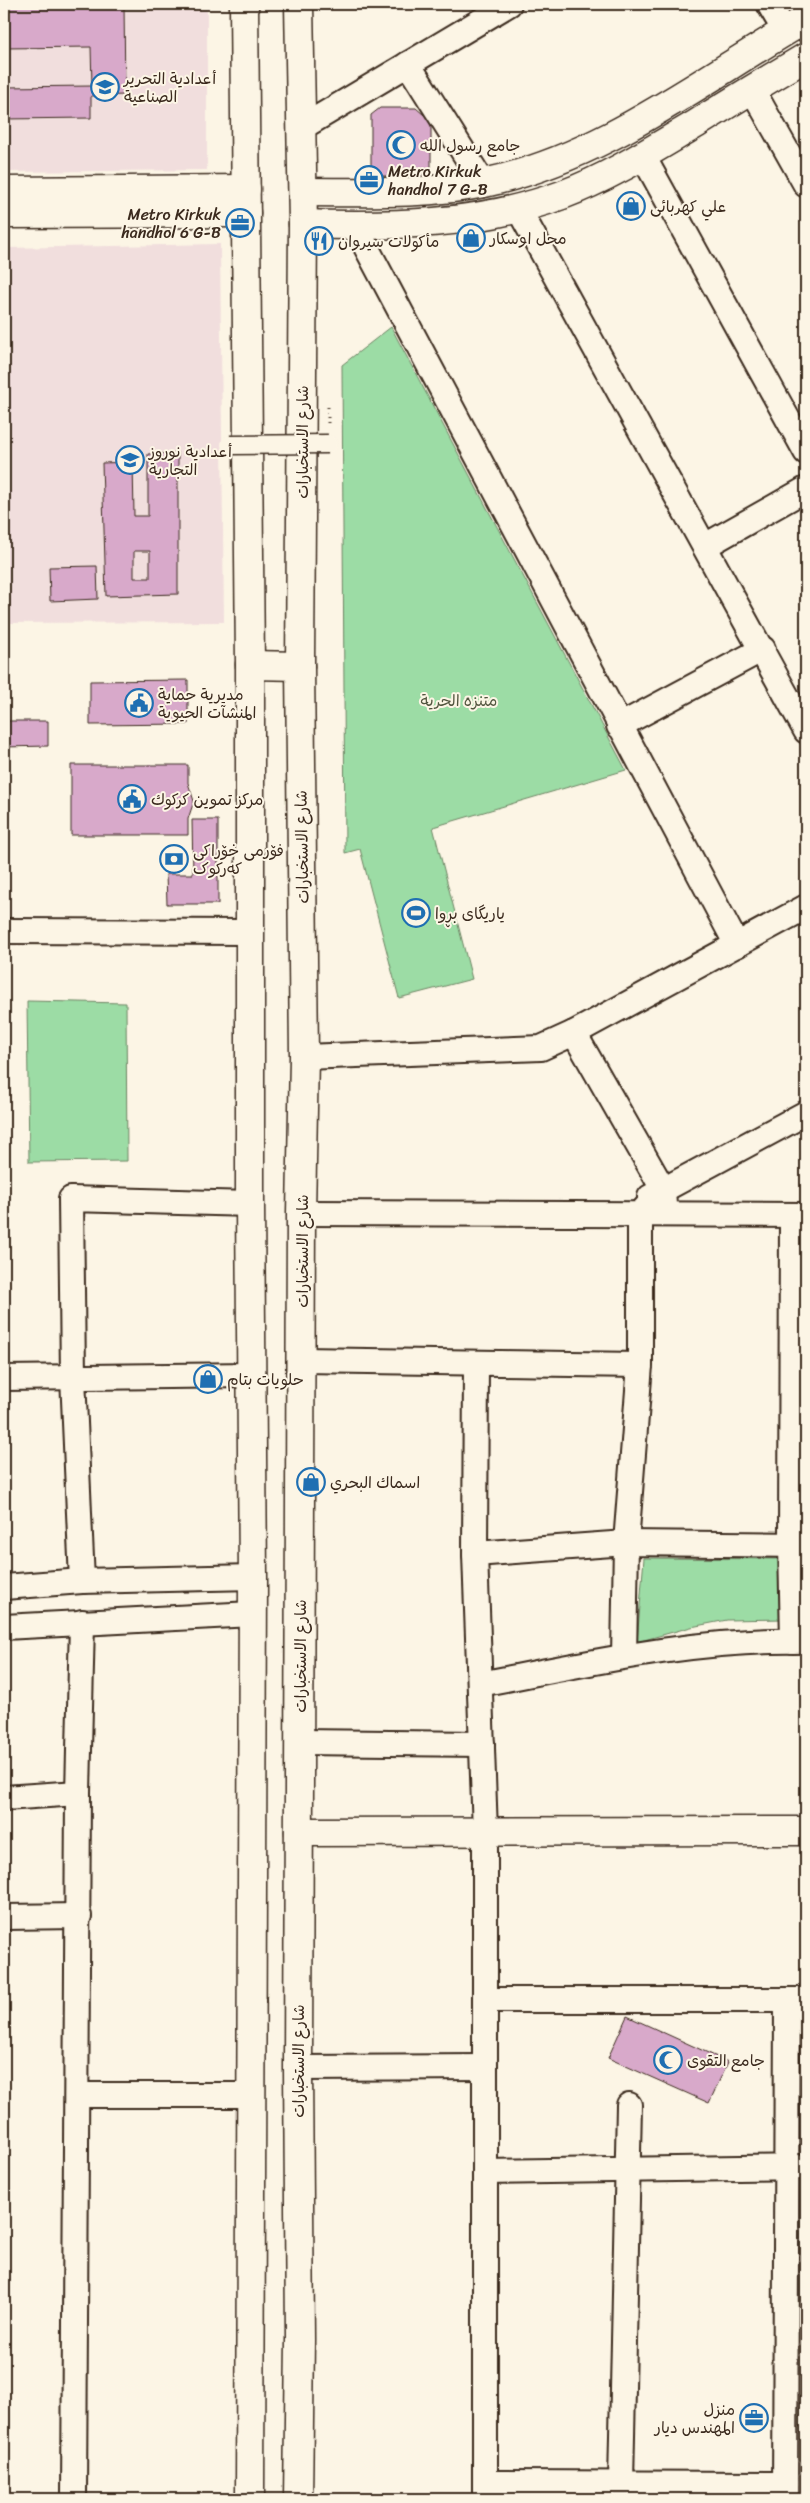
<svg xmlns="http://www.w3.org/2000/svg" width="810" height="2503" viewBox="0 0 810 2503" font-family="Sriracha,'Playpen Sans Arabic',sans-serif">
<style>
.built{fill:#f1dedd}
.green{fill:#9cdca5;stroke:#6c8362}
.building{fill:#d8a9ca;stroke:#3b2a1e;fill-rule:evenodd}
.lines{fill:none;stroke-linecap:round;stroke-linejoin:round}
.minor-casing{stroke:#3b2a1e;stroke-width:28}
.tertiary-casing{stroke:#3b2a1e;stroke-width:31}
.secondary-casing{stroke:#3b2a1e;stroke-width:31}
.primary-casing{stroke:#3b2a1e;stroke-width:31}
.path{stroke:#3b2a1e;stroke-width:3;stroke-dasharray:1 4;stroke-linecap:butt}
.minor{stroke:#fcf5e5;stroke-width:24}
.tertiary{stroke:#fcf5e5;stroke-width:28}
.secondary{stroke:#fcf5e5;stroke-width:28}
.primary{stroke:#fcf5e5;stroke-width:28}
.pedestrian-bridge-casing{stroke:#3b2a1e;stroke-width:21;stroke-linecap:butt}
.pedestrian-bridge{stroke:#fcf5e5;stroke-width:18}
.labels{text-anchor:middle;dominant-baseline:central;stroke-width:4;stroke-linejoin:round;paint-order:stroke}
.poi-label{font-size:16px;fill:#3b2a1e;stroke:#fcf5e5;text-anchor:start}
.street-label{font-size:16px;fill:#3b2a1e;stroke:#fcf5e5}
.park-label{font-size:16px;fill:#535640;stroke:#fcf5e5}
</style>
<rect width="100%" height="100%" fill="#fcf5e5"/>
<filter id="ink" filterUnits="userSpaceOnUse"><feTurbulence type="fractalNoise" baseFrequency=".02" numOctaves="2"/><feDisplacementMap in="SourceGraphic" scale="10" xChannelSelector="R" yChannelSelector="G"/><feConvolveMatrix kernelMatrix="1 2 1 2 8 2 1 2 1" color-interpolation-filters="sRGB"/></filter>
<g filter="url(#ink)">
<g class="built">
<path d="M 4,4 L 207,4 L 207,170 L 4,172 Z"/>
<path d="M 220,244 L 224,622 L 4,623 L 4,248 Z"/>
</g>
<g class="green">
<path d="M 391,327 L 626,770 L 433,827 L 472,979 L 399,998 L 360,849 L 345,853 L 342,365 Z"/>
<path d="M 27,1001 L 126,1003 L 127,1161 L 29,1162 Z"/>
<path d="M 644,1558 L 785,1559 L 784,1619 L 727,1620 L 691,1627 L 637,1642 Z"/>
</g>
<g class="building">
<path d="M 4,4 L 124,4 L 125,95 L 91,96 L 91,118 L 4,119 L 4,87 L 92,86 L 91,47 L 4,48 Z"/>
<path d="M 380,108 L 416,108 L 431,121 L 431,170 L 423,170 L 423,176 L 410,176 L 410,180 L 389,180 L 389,176 L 376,176 L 376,170 L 371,170 L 371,115 Z"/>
<path d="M 178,453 L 178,594 L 106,596 L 102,463 L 133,462 L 134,516 L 148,516 L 148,454 ZM 134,551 L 150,551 L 150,578 L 134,578 Z"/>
<path d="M 97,566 L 98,599 L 50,601 L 49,567 Z"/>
<path d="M 188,680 L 188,724 L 90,725 L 90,681 Z"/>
<path d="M 4,721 L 48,721 L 48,746 L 4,747 Z"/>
<path d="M 71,765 L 188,765 L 188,783 L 194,801 L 188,819 L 188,835 L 71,835 Z"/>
<path d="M 192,820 L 218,820 L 218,904 L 167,904 L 166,874 L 193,874 Z"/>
<path d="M 627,2016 L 728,2062 L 709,2103 L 608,2058 Z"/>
</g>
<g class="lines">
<defs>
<g id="minor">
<path d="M 769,4 L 785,31"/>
<path d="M 408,64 L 483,183"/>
<path d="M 752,89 L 806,185"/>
<path d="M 301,128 L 509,4"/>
<path d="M 643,156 L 806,452"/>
<path d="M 518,208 L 806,731"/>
<path d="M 355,226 L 737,945"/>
<path d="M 705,546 L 806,489"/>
<path d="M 619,726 L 763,649"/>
<path d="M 4,931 L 250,932"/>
<path d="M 574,1033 L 663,1189 L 664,1206"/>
<path d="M 304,1057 L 541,1048 L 574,1033 L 806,907"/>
<path d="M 650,1197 L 806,1113"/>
<path d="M 301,1213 L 806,1215"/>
<path d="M 792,1215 L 791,1545 L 793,1641"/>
<path d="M 302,1360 L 640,1365"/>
<path d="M 476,1363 L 475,1554 L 485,1832 L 485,2499"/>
<path d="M 4,1378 L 251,1375"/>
<path d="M 475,1554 L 626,1543 L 806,1545"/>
<path d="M 82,1581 L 73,1377 L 71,1199 L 250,1204"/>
<path d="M 4,1587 L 82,1581 L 253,1577"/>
<path d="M 4,1627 L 252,1614"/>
<path d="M 624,1656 L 626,1543 L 640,1365 L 640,1214 L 663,1189"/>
<path d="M 480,1684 C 584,1664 700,1638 806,1641"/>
<path d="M 299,1742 L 482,1744"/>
<path d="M 4,1798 L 78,1793"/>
<path d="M 4,1917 L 79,1916"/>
<path d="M 485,2000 L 806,2000"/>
<path d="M 298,2068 L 485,2067"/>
<path d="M 77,2095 L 250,2095"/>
<path d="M 485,2172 L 806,2167"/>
<path d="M 485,2483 L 785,2484"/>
<path d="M 621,2483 L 629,2105"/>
<path d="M 74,2499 L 78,1793 L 82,1622"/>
<path d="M 785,2499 L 787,2000"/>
</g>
<path id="tertiary" d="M 299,1832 L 806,1831"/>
<g id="secondary">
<path d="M 4,191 L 246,189"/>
<path d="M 303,192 C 363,192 425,195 484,183 C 604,158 702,79 806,19"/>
<path d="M 4,214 L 246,213"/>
<path d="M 303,224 C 390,227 480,225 562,195 C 610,177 652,150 696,124 C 732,101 769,79 806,57"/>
</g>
<g id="primary">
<path d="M 244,4 L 250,665 L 250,1204 L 253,1577 L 250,2499"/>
<path d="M 250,665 L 300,666"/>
<path d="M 298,2499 L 300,2340 L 298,2068 L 301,1213 L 304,1057 L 300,666 L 303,224 L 299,4"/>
</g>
</defs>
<use href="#minor" class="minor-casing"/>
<use href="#tertiary" class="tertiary-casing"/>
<use href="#secondary" class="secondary-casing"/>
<use href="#primary" class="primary-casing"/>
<path class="path" d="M 328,407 L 328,426"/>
<use href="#minor" class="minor"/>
<use href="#tertiary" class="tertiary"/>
<use href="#secondary" class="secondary"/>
<use href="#primary" class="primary"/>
<defs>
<path id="pedestrian-bridge" d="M 230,445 L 328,444"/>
</defs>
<use href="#pedestrian-bridge" class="pedestrian-bridge-casing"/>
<use href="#pedestrian-bridge" class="pedestrian-bridge"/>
</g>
</g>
<defs>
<symbol id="school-ring" viewBox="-11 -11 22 22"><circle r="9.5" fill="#fcf5e5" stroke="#1f6fb2" stroke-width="1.5"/><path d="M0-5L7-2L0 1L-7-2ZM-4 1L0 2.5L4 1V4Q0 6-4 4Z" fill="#1f6fb2"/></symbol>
<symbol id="mosque-ring" viewBox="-11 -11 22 22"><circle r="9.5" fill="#fcf5e5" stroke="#1f6fb2" stroke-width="1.5"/><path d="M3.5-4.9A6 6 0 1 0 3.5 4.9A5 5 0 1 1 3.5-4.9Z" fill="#1f6fb2"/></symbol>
<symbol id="office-ring" viewBox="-11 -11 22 22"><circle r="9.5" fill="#fcf5e5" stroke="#1f6fb2" stroke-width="1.5"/><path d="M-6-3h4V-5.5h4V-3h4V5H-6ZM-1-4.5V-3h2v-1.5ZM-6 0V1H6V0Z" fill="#1f6fb2"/></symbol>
<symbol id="shop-ring" viewBox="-11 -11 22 22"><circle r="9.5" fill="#fcf5e5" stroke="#1f6fb2" stroke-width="1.5"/><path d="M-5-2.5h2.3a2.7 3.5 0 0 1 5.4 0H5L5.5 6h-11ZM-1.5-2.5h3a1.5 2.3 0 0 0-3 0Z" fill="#1f6fb2"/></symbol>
<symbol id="restaurant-ring" viewBox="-11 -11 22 22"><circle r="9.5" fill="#fcf5e5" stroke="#1f6fb2" stroke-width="1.5"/><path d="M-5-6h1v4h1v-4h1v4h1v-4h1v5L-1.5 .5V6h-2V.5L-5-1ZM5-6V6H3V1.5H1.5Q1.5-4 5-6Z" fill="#1f6fb2"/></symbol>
<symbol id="civic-ring" viewBox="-11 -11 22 22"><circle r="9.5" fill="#fcf5e5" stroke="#1f6fb2" stroke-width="1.5"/><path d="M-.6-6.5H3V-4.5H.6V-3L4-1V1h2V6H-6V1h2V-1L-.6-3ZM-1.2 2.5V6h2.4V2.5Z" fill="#1f6fb2"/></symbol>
<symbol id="bank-ring" viewBox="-11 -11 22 22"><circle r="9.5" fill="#fcf5e5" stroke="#1f6fb2" stroke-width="1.5"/><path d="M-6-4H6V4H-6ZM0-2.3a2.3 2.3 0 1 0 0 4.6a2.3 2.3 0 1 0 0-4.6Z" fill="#1f6fb2"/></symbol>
<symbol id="stadium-ring" viewBox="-11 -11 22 22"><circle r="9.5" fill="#fcf5e5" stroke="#1f6fb2" stroke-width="1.5"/><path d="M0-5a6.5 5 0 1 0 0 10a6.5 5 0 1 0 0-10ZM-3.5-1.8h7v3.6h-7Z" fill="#1f6fb2"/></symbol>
</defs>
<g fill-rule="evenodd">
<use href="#school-ring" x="89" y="71" width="32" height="32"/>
<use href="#mosque-ring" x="385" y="129" width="32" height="32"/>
<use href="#office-ring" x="353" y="164" width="32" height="32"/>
<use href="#shop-ring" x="615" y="190" width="32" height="32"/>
<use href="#office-ring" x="224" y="207" width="32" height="32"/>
<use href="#shop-ring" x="455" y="222" width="32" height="32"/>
<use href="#restaurant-ring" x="303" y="225" width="32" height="32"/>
<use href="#school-ring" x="114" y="444" width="32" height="32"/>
<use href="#civic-ring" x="123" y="687" width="32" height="32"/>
<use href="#civic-ring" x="116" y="783" width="32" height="32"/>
<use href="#bank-ring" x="158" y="843" width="32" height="32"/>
<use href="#stadium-ring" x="400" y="897" width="32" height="32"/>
<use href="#shop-ring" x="192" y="1363" width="32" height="32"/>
<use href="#shop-ring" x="295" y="1466" width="32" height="32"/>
<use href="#mosque-ring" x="652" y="2044" width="32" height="32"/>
<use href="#office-ring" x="738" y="2402" width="32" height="32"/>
</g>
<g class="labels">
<g class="poi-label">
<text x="124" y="78">أعدادية التحرير<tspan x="124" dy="18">الصناعية</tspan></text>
<text x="420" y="145">جامع رسول الله</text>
<text x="388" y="171">Metro Kirkuk<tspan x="388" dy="18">handhol 7 G-B</tspan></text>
<text x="650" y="206">علي كهربائى</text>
<text x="221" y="214" text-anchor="end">Metro Kirkuk<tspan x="221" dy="18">handhol 6 G-B</tspan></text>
<text x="490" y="238">محل اوسكار</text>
<text x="338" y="241">مأكولات سيروان</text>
<text x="149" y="451">أعدادية نوروز<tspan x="149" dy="18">التجارية</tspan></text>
<text x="158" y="694">مديرية حماية<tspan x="158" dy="18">المنشآت الحيوية</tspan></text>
<text x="151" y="799">مركز تموين كركوك</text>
<text x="193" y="850">فۆرمی خۆراکی<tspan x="193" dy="18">کەرکوک</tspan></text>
<text x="435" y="913">یاریگای بڕوا</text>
<text x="227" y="1379">حلويات بتام</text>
<text x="330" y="1482">اسماك البحري</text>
<text x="687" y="2060">جامع التقوى</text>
<text x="735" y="2409" text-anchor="end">منزل<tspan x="735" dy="18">المهندس ديار</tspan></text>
</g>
<g class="street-label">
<text transform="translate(302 442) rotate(-90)">شارع الاستخبارات</text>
<text transform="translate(302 847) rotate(-91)">شارع الاستخبارات</text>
<text transform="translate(302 1251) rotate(-90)">شارع الاستخبارات</text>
<text transform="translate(300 1656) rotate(-90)">شارع الاستخبارات</text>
<text transform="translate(298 2061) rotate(-90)">شارع الاستخبارات</text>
</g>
<g class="park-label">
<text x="459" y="700">متنزه الحرية</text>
</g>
</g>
<rect width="810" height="2503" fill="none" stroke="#fcf5e5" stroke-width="20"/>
<rect x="10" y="10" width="790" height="2483" fill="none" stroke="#3b2a1e" stroke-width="2" filter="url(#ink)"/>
</svg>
